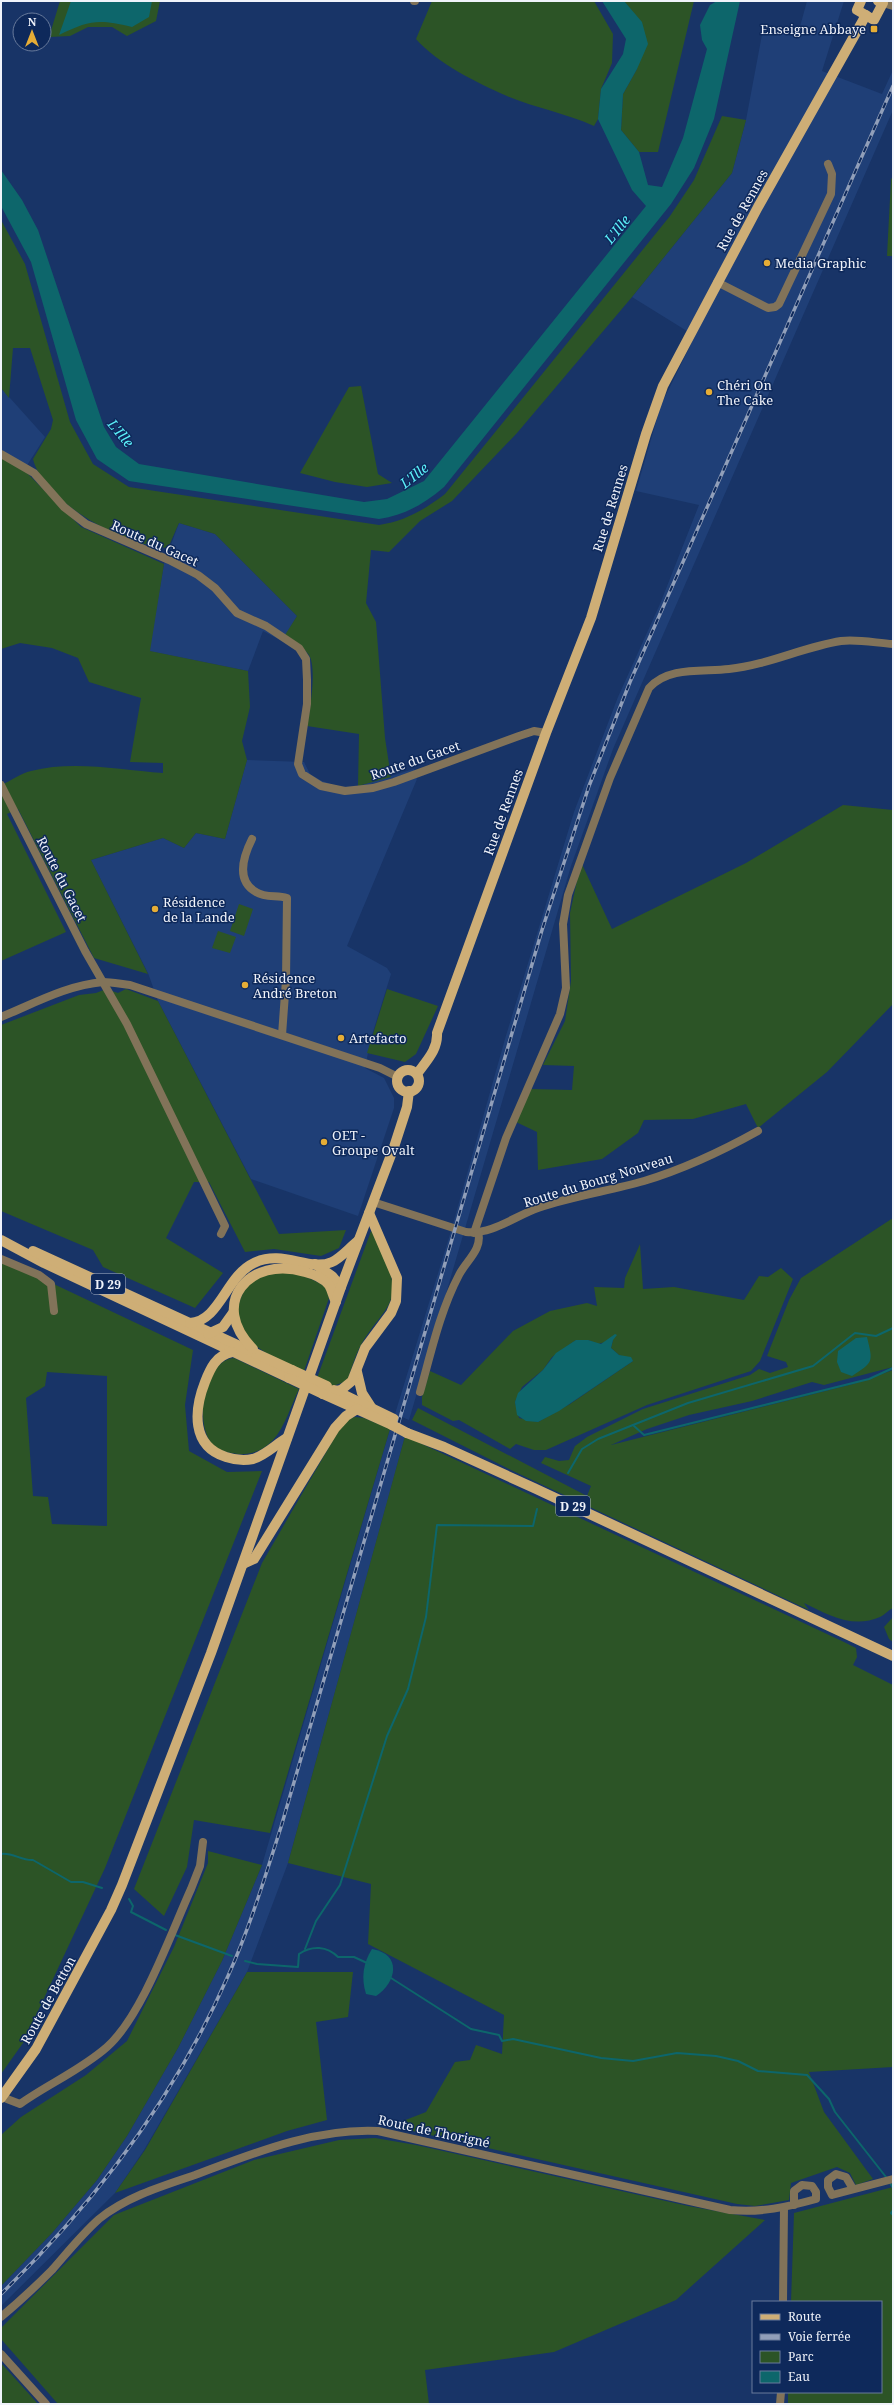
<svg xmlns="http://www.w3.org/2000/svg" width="894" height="2405" viewBox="0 0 894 2405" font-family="'Noto Serif',serif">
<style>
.built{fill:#1f3f77}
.green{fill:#2c5426;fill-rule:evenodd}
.water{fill:#0d666b}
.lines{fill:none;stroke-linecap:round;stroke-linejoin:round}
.stream{stroke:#0d666b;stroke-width:2}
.minor{stroke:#827359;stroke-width:8}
.major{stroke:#ceae76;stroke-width:10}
.rail-casing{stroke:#919fb9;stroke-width:3.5}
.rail{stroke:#0e295b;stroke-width:2;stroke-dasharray:6;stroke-linecap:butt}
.major-bridge{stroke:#ceae76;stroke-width:10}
.poi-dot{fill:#e6ad36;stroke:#0e295b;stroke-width:1.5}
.labels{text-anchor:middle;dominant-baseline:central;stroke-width:3;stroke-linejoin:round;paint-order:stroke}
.shield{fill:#0e295b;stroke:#acb6ca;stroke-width:1}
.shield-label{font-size:12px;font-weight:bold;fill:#f0f3fa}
.poi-label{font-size:13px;fill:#f0f3fa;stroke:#0e295b;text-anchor:start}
.street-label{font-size:13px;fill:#f0f3fa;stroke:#0e295b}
.water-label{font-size:14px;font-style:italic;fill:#5beff8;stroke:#0e295b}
</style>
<rect width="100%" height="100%" fill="#183467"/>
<g class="built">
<path d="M 807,1 L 844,1 L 822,71 L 882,94 L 893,70 L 893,110 L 613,749 L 571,866 L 409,1420 L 395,1414 L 451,1231 L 505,1039 L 574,812 L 618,697 L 660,604 L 699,505 L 636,491 L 661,405 L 695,336 L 632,297 L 732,173 L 746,120 L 764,24 L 798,34 Z"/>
<path d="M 1,388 L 45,437 L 24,470 L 1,457 Z"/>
<path d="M 179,523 L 215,534 L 297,616 L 282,641 L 263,631 L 248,671 L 149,651 L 164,564 Z"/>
<path d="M 247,760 L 304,762 L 310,774 L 322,781 L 341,787 L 358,786 L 414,769 L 417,779 L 347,946 L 387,968 L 391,974 L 371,1038 L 365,1068 L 384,1078 L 394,1098 L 394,1108 L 358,1216 L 251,1179 L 158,1001 L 148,973 L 91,860 L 163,838 L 184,848 L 196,833 L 225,839 Z"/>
<path d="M 390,1429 L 405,1436 L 391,1488 L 288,1863 L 247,1972 L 144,2150 L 115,2193 L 1,2306 L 1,2286 L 52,2233 L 97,2180 L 127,2136 L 178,2048 L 222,1961 L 262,1865 Z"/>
</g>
<g class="green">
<path d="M 60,1 L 160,1 L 156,21 L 127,36 L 112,27 L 88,27 L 70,36 L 49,37 Z"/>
<path d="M 432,1 L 594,1 L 613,34 L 612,63 L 601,89 L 598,119 L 594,126 C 566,113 535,108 507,96 C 477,83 437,63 416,39 Z"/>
<path d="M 624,1 L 694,1 L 658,152 L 639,152 L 621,130 L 623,94 L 637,69 L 633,13 Z"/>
<path d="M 722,116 L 746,120 L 732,173 L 632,297 L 517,433 L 452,501 L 420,521 L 389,552 L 371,550 L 366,603 L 376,622 L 385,738 L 391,777 L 358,786 L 359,734 L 307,726 C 310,711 317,668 309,655 C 303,647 293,641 285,635 L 297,616 L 215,534 L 179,523 L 168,548 C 125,546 44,503 33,459 L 51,429 L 53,420 L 30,348 L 13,348 L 9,398 L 1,388 L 1,220 L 25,264 L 70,422 L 93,464 L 129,487 L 379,525 C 405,521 424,510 445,494 L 670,216 L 694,180 Z"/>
<path d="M 893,177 L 893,256 L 887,256 L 891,179 Z"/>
<path d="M 361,386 L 378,474 L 392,483 L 367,487 L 335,482 L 300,473 L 349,387 Z"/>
<path d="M 1,457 L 24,470 L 81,527 L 164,564 L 150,651 L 248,671 L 250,707 L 242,741 L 247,760 L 225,839 L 196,833 L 184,848 L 163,838 L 91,860 L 148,974 L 94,958 L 18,809 L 7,814 L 66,932 L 1,961 L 1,785 C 11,781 21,773 31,771 C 73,760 121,770 163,773 L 163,763 L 130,762 L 141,698 L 89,682 L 78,658 L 52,648 L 20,643 L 1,649 Z"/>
<path d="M 843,805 L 893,810 L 893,1004 L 827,1072 L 758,1128 L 746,1104 L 693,1119 L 644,1120 L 638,1133 L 602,1159 L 538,1170 L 537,1132 L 516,1122 L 530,1089 L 572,1090 L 574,1066 L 543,1065 L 565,1021 L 571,981 L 570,913 L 581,862 L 612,929 L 746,863 Z"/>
<path d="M 239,904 L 253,909 L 244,936 L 230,931 Z"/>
<path d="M 218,931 L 236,937 L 230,953 L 212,948 Z"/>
<path d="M 106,989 L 118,993 L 126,989 L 158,1001 L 279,1234 L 346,1230 L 339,1248 L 321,1256 L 274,1249 L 245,1252 L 209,1182 L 194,1182 L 166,1238 L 223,1273 L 195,1308 L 103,1267 L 93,1250 L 1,1211 L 1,1025 L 79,995 L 96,993 Z"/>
<path d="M 387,989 L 438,1006 L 416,1054 L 405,1062 L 367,1053 Z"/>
<path d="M 893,1218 L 893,1367 L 824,1385 L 812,1382 L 752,1401 L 689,1415 L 647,1429 L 611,1445 L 853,1384 L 893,1370 L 893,1608 C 888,1610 885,1615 880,1617 C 853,1629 828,1615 804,1603 L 809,1610 L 511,1470 L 412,1420 L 418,1408 L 587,1496 L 591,1486 L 541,1463 L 545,1457 L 559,1461 L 569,1460 L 575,1446 L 587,1437 L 643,1409 L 750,1375 L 759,1369 L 770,1373 L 788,1367 L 786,1362 L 767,1356 L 789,1300 L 801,1278 Z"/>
<path d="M 371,1231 C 377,1236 380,1249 384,1256 C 405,1304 384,1306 362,1343 C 355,1355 352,1368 347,1381 L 333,1386 L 317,1378 Z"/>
<path d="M 640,1244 L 643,1289 L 674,1287 L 744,1300 L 759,1276 L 768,1277 L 781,1268 L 793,1279 L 760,1361 L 751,1371 L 647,1405 L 546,1450 L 534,1450 L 516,1444 L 510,1449 L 459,1420 L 453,1421 L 422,1405 L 422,1397 L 430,1371 L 461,1385 L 513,1331 L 550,1311 L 587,1303 L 597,1306 L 594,1287 L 624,1288 L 625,1278 ZM 576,1340 L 588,1340 L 598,1344 L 613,1340 L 611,1348 L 619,1355 L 633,1361 L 570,1404 L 538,1422 L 519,1418 L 515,1402 L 522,1387 L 543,1370 L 552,1357 Z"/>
<path d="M 1,1259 L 193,1350 L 185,1405 L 189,1451 L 227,1472 L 262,1471 L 105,1868 L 23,2043 L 1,2074 ZM 47,1372 L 107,1376 L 107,1526 L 52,1524 L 48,1497 L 33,1496 L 26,1398 L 45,1386 Z"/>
<path d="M 266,1272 C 289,1271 307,1275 326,1287 L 329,1298 L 304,1371 C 277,1359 228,1342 239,1303 C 244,1287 252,1280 266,1272 Z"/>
<path d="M 234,1358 L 299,1389 C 291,1405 285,1427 273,1440 C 264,1450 251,1455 238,1454 C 230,1453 221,1451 215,1447 C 192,1428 204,1360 234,1358 Z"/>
<path d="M 355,1417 L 364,1418 L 390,1429 L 270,1833 L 194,1820 L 187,1867 L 164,1916 L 134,1889 L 262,1563 L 339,1430 L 349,1419 Z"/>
<path d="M 405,1436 L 844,1642 L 856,1648 L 857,1657 L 853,1665 L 893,1685 L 893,2067 L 809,2072 L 824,2112 L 873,2179 L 856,2185 L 850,2173 L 837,2167 L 791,2183 L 789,2200 L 755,2206 L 737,2204 L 390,2126 L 426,2112 L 455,2062 L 470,2060 L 476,2045 L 502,2054 L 504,2015 L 368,1944 L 371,1884 L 288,1863 Z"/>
<path d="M 893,1617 L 893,1642 L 889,1639 L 884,1627 Z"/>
<path d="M 208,1851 L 262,1865 L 222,1961 L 178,2048 L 127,2136 L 97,2180 L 52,2233 L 1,2286 L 1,2135 L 21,2117 L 86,2075 L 127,2041 L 174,1947 L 208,1863 Z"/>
<path d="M 247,1972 L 353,1972 L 348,2017 L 316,2022 L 327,2120 L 287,2131 L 115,2193 L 145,2150 Z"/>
<path d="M 375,2138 L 416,2145 L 688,2206 L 765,2220 L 676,2300 L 554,2352 L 425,2370 L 429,2404 L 58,2404 L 1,2339 L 1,2328 L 114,2215 L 254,2160 L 339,2140 Z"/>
<path d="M 893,2187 L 893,2404 L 788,2404 L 788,2392 L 881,2392 L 881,2302 L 791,2302 L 794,2213 Z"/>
<path d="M 1,2363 L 38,2404 L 1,2404 Z"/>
</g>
<g class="water">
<path d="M 71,1 L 152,1 L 149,17 L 132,27 C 98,19 90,20 59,35 Z"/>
<path d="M 602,1 L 624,1 L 642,22 L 648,44 L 637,69 L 623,94 L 621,130 L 639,152 L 648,185 L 662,187 L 683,138 L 707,49 L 702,40 L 700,25 L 710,5 L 717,1 L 740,1 L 714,119 L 694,168 L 671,204 L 444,487 C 424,504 405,515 379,519 L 129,481 L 97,459 L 76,420 L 31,262 L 1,206 L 1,170 L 22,200 L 38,230 L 104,427 L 116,447 L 139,464 L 364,502 L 387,499 L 424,481 L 646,206 L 632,190 L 598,119 L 601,89 L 623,54 L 626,39 Z"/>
<path d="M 615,1334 L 617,1335 L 613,1340 L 611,1348 L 619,1355 L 631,1357 L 633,1361 L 559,1411 L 538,1422 L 526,1421 L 517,1415 L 515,1402 L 518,1393 L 543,1370 L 556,1353 L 576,1340 L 588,1340 L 601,1344 Z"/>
<path d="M 867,1337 C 873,1362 874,1362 852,1376 L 841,1372 L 837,1362 L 838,1351 L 856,1338 Z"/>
<path d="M 372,1949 C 402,1954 397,1982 376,1996 L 366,1994 C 361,1978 363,1963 372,1949 Z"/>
</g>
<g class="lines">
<g class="stream">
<path d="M 633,1425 L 644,1435 L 869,1379 L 893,1368"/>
<path d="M 568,1473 L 582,1449 L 598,1439 L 688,1403 L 813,1366 L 855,1333 L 876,1336 L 893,1328"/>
<path d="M 1,1854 C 12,1852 22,1861 33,1860 L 71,1882 L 83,1882 L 102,1888"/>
<path d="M 129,1899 L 133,1906 L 131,1912 L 166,1930"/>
<path d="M 175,1935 L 232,1956"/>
<path d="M 305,1949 L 316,1921 L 340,1885 L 387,1736 L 408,1689 L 426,1617 L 437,1525 L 533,1526 L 537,1509"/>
<path d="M 245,1961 L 257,1964 L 298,1967 L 299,1954 C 312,1945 327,1946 338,1957 L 354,1957 L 367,1963"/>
<path d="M 391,1978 L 471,2029 L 499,2035 L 502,2041 L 513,2039 L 601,2058 L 633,2061 L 677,2053 L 716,2056 L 738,2061 L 758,2071 L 807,2075 L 829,2099 L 835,2112 L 886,2177"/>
<path d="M 890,2183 L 893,2188"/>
<path d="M 893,2210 L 891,2213 L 893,2215"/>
</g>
<g class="minor">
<path d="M 414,1 L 415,1"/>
<path d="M 883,3 L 893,6"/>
<path d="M 717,282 L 768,308 L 775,307 L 779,304 L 831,194 L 832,174 L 828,164"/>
<path d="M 1,454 L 34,473 L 64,507 L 86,524 L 169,560 L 198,575 L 215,588 L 237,613 L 266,626 L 299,648 L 306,659 L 307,680 L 307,704 L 298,764 L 302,774 L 321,786 L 345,791 L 373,788 L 394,782 L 519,736 L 534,731 L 546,733"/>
<path d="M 1,785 L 85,951 L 127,1024 L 225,1226 L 221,1234"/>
<path d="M 252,839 C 244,855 235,880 256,892 C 265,898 277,895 287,898 L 286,980 L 282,1035"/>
<path d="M 1,1017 C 33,1004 67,985 103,982 C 111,982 121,984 130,985 L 380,1068 L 398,1077"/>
<path d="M 373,1202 L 466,1232 C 492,1235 515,1216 538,1208 C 572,1196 609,1191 644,1181 C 684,1169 722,1151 758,1131"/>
<path d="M 474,1233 L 506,1138 L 560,1014 L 566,988 L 563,924 L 568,895 L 610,778 L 649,688 C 668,666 703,672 729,669 C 768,665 803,647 841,641 C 858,639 876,643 893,644"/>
<path d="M 1,1259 L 39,1275 L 51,1284 L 54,1311"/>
<path d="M 420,1392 C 431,1353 440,1311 459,1275 C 466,1261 483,1249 478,1232"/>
<path d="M 4,2095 L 7,2099 L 20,2104 C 48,2084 81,2070 107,2047 C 142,2016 171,1933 191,1889 L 200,1866 L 203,1842"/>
<path d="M 853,2189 L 846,2177 L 836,2174 L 828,2180 L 828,2187 L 832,2195 L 893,2179"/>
<path d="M 783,2302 L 784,2208"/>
<path d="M 1,2317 C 19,2302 36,2286 52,2270 C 67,2253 82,2234 99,2219 C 126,2197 162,2186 195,2175 C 254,2153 314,2128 378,2131 L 730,2210 C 761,2213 787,2207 816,2199 L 816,2192 L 812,2186 L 802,2185 L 794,2191 L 794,2205"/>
<path d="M 1,2354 L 46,2404"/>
<path d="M 780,2404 L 781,2392"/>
</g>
<g class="major">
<path d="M 861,1 L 857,10 L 874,20 L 883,3 L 878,1"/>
<circle cx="408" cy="1081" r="11"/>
<path d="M 417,1074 C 426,1061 438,1050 437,1033 L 546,733 L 591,618 L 646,434 L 663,386 L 758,207 L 866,15"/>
<path d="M 1,1240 L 44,1263 L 289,1378"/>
<path d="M 33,1251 L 292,1370"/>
<path d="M 315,1264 L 332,1276 L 341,1287"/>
<path d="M 190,1323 C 220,1321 226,1276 254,1263 C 283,1249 309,1272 332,1262 C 341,1258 349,1248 358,1241"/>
<path d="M 208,1334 L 223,1327 L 233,1313"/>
<path d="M 253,1349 C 208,1304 249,1255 305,1272 C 313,1274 323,1278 329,1285 C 332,1290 333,1296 336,1302"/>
<path d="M 232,1352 C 216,1355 210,1369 205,1382 C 194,1410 191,1446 226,1457 C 235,1460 244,1461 253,1459 C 266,1455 276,1444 287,1438"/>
<path d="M 357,1372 L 362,1393 L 371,1407"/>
<path d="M 334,1390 L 394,1419"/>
<path d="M 323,1394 L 341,1390 L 352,1381 L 365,1348 L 391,1313 L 396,1301 L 397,1278 L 369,1213"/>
<path d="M 323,1394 L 392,1425"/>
<path d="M 407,1433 L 444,1447 L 534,1488 L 893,1656"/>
<path d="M 243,1564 L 254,1559 L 335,1428 L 346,1416 L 357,1409"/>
<path d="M 1,2098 L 36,2049 L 111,1910 L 122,1885 L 211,1653 L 341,1287 L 394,1147 L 407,1107 L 409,1091"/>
</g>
<defs>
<path id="rail" d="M 1,2294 C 96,2202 175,2097 228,1976 C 250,1927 265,1877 281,1827 L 542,930 L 589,786 L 630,682 L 893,86"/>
</defs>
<use href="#rail" class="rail-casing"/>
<use href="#rail" class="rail"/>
<g class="major-bridge">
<path d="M 292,1370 L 327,1386"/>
<path d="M 289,1378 L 323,1394"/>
<path d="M 392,1425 L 407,1433"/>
</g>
</g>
<g class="poi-dot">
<rect x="870" y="25" width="8" height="8" rx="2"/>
<circle cx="767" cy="263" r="4"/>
<circle cx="709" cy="392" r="4"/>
<circle cx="155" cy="909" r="4"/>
<circle cx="245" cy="985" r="4"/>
<circle cx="341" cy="1038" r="4"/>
<circle cx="324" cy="1142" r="4"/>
</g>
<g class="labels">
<g class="shield">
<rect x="91" y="1274" width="34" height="20" rx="3"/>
<rect x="556" y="1496" width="34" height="20" rx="3"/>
</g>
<g class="shield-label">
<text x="108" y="1284">D 29</text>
<text x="573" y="1506">D 29</text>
</g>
<g class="poi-label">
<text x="866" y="29" text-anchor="end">Enseigne Abbaye</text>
<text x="775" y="263">Media Graphic</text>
<text x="717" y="385">Chéri On<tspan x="717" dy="15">The Cake</tspan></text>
<text x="163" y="902">Résidence<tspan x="163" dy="15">de la Lande</tspan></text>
<text x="253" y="978">Résidence<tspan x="253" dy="15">André Breton</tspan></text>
<text x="349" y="1038">Artefacto</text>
<text x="332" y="1135">OET -<tspan x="332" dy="15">Groupe Ovalt</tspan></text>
</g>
<g class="street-label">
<text transform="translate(742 210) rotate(-61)">Rue de Rennes</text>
<text transform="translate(610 508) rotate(-73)">Rue de Rennes</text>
<text transform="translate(155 543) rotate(24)">Route du Gacet</text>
<text transform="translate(415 760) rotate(-19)">Route du Gacet</text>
<text transform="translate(503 812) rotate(-70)">Rue de Rennes</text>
<text transform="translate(62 879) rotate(63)">Route du Gacet</text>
<text transform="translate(598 1180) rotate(-17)">Route du Bourg Nouveau</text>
<text transform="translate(48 2000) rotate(-61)">Route de Betton</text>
<text transform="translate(434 2131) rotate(12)">Route de Thorigné</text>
</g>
<g class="water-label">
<text transform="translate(617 229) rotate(-51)">L'Ille</text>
<text transform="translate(121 433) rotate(50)">L'Ille</text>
<text transform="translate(414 475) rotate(-38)">L'Ille</text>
</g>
</g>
<rect width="894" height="2405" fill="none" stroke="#f0f3fa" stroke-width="4"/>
<rect x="752" y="2301" width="130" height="92" fill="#0e295b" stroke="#687a9b"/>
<rect x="760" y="2314" width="20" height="6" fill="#ceae76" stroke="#687a9b"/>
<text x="788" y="2321" font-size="12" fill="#f0f3fa">Route</text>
<rect x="760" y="2334" width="20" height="6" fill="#919fb9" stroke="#687a9b"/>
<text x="788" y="2341" font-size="12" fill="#f0f3fa">Voie ferrée</text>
<rect x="760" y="2351" width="20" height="12" fill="#2c5426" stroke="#687a9b"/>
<text x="788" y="2361" font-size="12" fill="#f0f3fa">Parc</text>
<rect x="760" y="2371" width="20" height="12" fill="#0d666b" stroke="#687a9b"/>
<text x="788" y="2381" font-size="12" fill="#f0f3fa">Eau</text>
<g transform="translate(32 32)"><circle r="19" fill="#0e295b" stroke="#687a9b"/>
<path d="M0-3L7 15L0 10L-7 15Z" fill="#e6ad36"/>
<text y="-6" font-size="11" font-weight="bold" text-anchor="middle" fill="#f0f3fa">N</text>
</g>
</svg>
